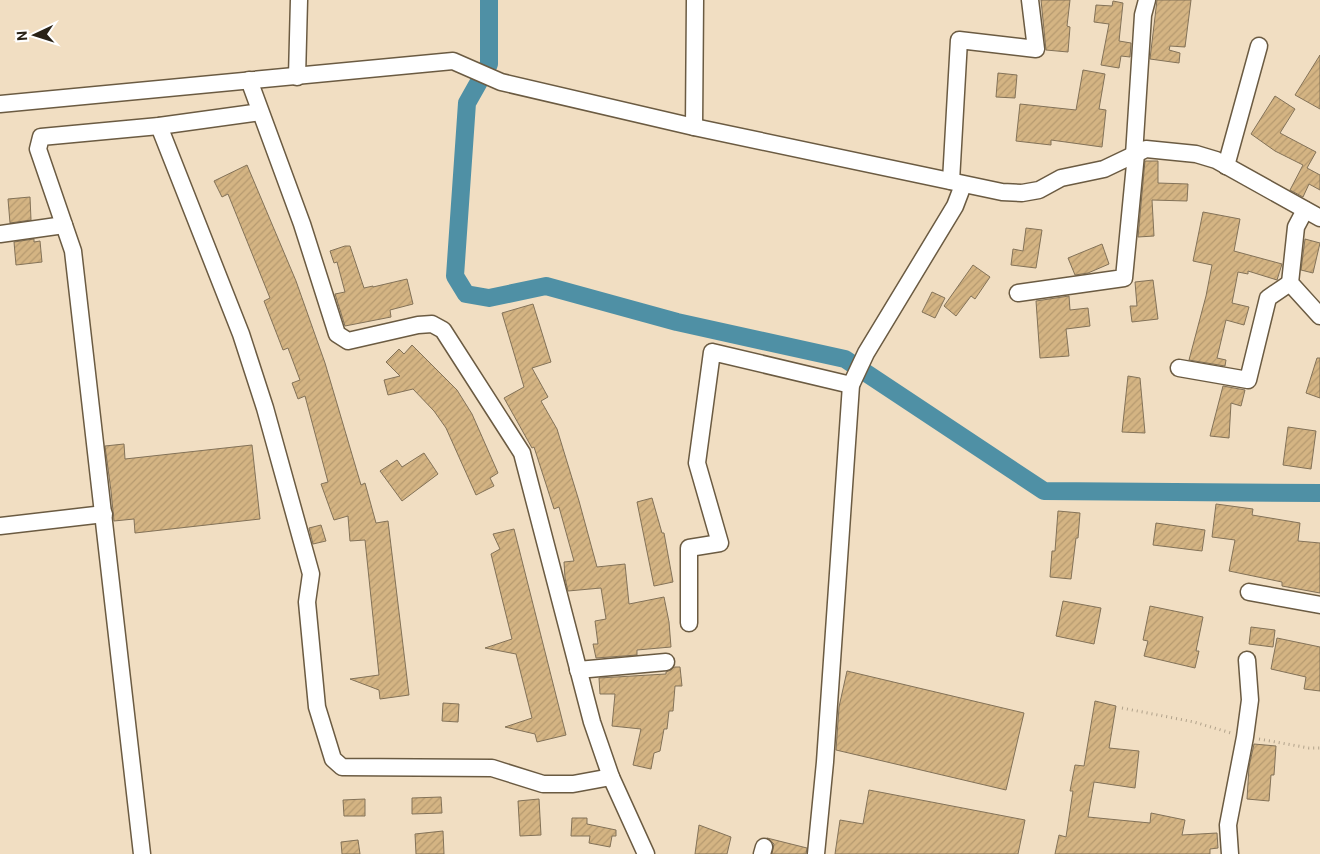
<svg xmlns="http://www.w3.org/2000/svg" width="1320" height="854" viewBox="0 0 1320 854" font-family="Roboto,sans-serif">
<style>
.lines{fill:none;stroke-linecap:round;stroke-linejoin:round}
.canal{stroke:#4f90a5;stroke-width:18}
.building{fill:url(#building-hatch);stroke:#837258}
.minor-casing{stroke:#6b5b42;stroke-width:19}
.path{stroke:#b1a28b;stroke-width:3;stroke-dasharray:1 4;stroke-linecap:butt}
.minor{stroke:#fff;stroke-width:16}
</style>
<defs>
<pattern id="building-hatch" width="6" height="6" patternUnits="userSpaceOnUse" patternTransform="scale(1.25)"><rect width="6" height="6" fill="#d4b483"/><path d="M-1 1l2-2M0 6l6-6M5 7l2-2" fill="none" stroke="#b69a70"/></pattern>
</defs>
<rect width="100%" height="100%" fill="#f1dec2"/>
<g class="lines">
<path class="canal" d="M 489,0 L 489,64 L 467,103 L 455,276 L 466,294 L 489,298 L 546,286 L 677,322 L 845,359 L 1044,491 L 1320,493"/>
</g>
<g class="building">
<path d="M 1041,0 L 1070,0 L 1067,26 L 1070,27 L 1068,52 L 1046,50 Z"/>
<path d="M 1157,0 L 1191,0 L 1185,47 L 1170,46 L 1169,50 L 1180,53 L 1179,63 L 1150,59 Z"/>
<path d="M 1113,1 L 1123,3 L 1119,41 L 1131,43 L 1130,57 L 1121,56 L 1119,68 L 1101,65 L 1109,24 L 1094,22 L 1096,5 L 1112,6 Z"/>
<path d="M 1320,55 L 1320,109 L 1295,95 Z"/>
<path d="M 1083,70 L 1105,74 L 1099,109 L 1106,110 L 1102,147 L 1051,140 L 1051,145 L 1016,141 L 1020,104 L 1076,110 Z"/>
<path d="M 998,73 L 1017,75 L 1015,98 L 996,97 Z"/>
<path d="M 1275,96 L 1295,109 L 1280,133 L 1316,152 L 1307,168 L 1320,175 L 1320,190 L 1309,184 L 1303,197 L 1290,190 L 1303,165 L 1275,151 L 1251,134 Z"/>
<path d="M 1145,161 L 1158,161 L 1158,183 L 1188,184 L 1187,201 L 1152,200 L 1154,236 L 1138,237 Z"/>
<path d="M 247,165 L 296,281 L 325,363 L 361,485 L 365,483 L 376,523 L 388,521 L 409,695 L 380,699 L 379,690 L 350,679 L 379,675 L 365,540 L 350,541 L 348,516 L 334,520 L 321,484 L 328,482 L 305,396 L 298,399 L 292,383 L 300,380 L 288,348 L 283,350 L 264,301 L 270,298 L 228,194 L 222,197 L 214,181 Z"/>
<path d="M 30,197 L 31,220 L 10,223 L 8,199 Z"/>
<path d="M 1203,212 L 1240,219 L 1234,251 L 1282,264 L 1277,280 L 1248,271 L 1248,274 L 1238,272 L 1232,303 L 1249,307 L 1244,325 L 1226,320 L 1217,358 L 1226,360 L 1225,366 L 1189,360 L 1206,296 L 1212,265 L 1193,261 Z"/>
<path d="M 1026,228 L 1042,230 L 1036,268 L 1011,265 L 1013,249 L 1023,251 Z"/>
<path d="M 34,239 L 34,242 L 40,241 L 42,262 L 16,265 L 14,242 Z"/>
<path d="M 1305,239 L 1320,243 L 1313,273 L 1301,270 Z"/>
<path d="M 1102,244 L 1109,264 L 1088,273 L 1075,275 L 1068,258 Z"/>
<path d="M 345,246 L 350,246 L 364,288 L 373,286 L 373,287 L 407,279 L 413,304 L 390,310 L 391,317 L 345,326 L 335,294 L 345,292 L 337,262 L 334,263 L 330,251 Z"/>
<path d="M 973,265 L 990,277 L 975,299 L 971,296 L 956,316 L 944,306 Z"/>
<path d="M 1153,280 L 1158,319 L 1132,322 L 1130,306 L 1137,306 L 1135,282 Z"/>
<path d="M 932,292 L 945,298 L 935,318 L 922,312 Z"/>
<path d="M 1069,296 L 1070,310 L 1088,308 L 1090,326 L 1066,329 L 1069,356 L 1040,358 L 1036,301 Z"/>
<path d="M 533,304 L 551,362 L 532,368 L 548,397 L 541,401 L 557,429 L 579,501 L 597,567 L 625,564 L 629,604 L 664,597 L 669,622 L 671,647 L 637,650 L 637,655 L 596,658 L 593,644 L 598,644 L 595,621 L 606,619 L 601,588 L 568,591 L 565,578 L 564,562 L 574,561 L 559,507 L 554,509 L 534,447 L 532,448 L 504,398 L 524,387 L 502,313 Z"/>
<path d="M 412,345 L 457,390 L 472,414 L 498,473 L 490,478 L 494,486 L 476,495 L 446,428 L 434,411 L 413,389 L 388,395 L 384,380 L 400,376 L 386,362 L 399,349 L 404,354 Z"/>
<path d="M 1317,358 L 1320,358 L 1320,398 L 1306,393 Z"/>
<path d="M 1128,376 L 1140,378 L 1145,433 L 1122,432 Z"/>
<path d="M 1223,386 L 1245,390 L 1241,406 L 1231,403 L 1229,438 L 1210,436 Z"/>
<path d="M 1288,427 L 1316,431 L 1311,469 L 1283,465 Z"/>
<path d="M 124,444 L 125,459 L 252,445 L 260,519 L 135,533 L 134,519 L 114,521 L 111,491 L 105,446 Z"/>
<path d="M 424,453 L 438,474 L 402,501 L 380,471 L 397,460 L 402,467 Z"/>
<path d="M 652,498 L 662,533 L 664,533 L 673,582 L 654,586 L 637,502 Z"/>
<path d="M 1216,504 L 1253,509 L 1252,515 L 1300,523 L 1298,541 L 1320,543 L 1320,593 L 1282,586 L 1282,582 L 1229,571 L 1235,540 L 1212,537 Z"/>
<path d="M 1058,511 L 1080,513 L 1078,538 L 1076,538 L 1071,579 L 1050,577 L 1052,551 L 1055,551 Z"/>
<path d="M 1156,523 L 1205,530 L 1202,551 L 1153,545 Z"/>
<path d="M 321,525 L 326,541 L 313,544 L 309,528 Z"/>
<path d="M 514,529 L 566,735 L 537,742 L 535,734 L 505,727 L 532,718 L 516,654 L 485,648 L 512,639 L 491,554 L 500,549 L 493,534 Z"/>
<path d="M 1063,601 L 1101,608 L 1094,644 L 1056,636 Z"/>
<path d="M 1150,606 L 1203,617 L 1196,651 L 1199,651 L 1195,668 L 1144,656 L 1148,641 L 1143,640 Z"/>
<path d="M 1251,627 L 1275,630 L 1273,647 L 1249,644 Z"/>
<path d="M 1277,638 L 1320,647 L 1320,691 L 1304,689 L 1306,677 L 1271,669 Z"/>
<path d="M 674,667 L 680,667 L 682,686 L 675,686 L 673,711 L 669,711 L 667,729 L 664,729 L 660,751 L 654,753 L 651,769 L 633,765 L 641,729 L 612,726 L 615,694 L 600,694 L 599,678 L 666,674 L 666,672 L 671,670 Z"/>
<path d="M 847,671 L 1024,713 L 1006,790 L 836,750 L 839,707 Z"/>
<path d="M 1095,701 L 1116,706 L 1109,748 L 1139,751 L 1135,788 L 1094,782 L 1088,817 L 1150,823 L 1151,813 L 1185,820 L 1182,835 L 1217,833 L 1218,848 L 1210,849 L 1210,854 L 1055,854 L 1059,835 L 1066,837 L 1073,791 L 1070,791 L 1075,765 L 1084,766 Z"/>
<path d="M 443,703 L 459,704 L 458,722 L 442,721 Z"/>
<path d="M 1254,744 L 1276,746 L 1274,775 L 1271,775 L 1269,801 L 1247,799 L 1249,767 Z"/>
<path d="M 869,790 L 1025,820 L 1018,854 L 835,854 L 840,820 L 863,824 Z"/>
<path d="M 441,797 L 442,813 L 412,814 L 412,798 Z"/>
<path d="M 365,799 L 365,816 L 344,816 L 343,800 Z"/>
<path d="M 539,799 L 541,835 L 520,836 L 518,801 Z"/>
<path d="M 572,818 L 587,818 L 587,824 L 616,830 L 616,836 L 612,836 L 610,847 L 589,843 L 590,836 L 571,836 Z"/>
<path d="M 699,825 L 731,837 L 727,854 L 695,854 Z"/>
<path d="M 443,831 L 444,854 L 416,854 L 415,834 Z"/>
<path d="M 767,838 L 807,848 L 806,854 L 772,854 L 774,844 Z"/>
<path d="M 358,840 L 360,854 L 342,854 L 341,842 Z"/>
</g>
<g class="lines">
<defs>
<g id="minor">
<path d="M 297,77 L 299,0"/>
<path d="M 249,80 L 302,224 L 337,334 L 348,341 L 418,325 L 432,324 L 443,330 L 522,453 L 592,722 L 611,777 L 646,854"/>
<path d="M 0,104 L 453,61 L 501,82 L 694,127 L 1002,192 L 1022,193 L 1039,190 L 1061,178 L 1104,169 L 1146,149 L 1196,154 L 1216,160 L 1320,218"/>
<path d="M 159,126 L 241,334 L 265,408 L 311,574 L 307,602 L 317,707 L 333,759 L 342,767 L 492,768 L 543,784 L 573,784 L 611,777"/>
<path d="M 694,127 L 695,0"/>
<path d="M 1134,155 L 1143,15 L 1147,0"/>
<path d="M 1226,166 L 1259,46"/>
<path d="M 951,181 L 959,40 L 1036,49 L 1030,0"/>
<path d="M 1305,210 L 1296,227 L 1290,283 L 1320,316"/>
<path d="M 0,234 L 64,225"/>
<path d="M 1018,293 L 1124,278 L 1136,154"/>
<path d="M 1179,368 L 1248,380 L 1268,298 L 1290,283"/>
<path d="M 0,526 L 104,514"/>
<path d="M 1249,592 L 1320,605"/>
<path d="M 689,623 L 689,548 L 720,543 L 697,463 L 712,352 L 851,385"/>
<path d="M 578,670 L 666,662"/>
<path d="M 142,854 L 73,251 L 38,149 L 41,137 L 159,126 L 260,112"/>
<path d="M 762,854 L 764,847"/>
<path d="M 816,854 L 825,762 L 851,385 L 866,353 L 955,206 L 963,185"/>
<path d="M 1230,854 L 1228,825 L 1245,737 L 1250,700 L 1247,660"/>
</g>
</defs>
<use href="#minor" class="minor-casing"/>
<g class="path">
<path d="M 1122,708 L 1194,722 L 1231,733"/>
<path d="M 1259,739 L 1309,748 L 1320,748"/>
</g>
<use href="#minor" class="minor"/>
</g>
<g transform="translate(35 35) rotate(266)" stroke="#ffffff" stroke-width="4" paint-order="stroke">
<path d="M0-4L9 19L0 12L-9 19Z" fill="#292217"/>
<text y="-8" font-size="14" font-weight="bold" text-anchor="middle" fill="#292217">N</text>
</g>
</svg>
